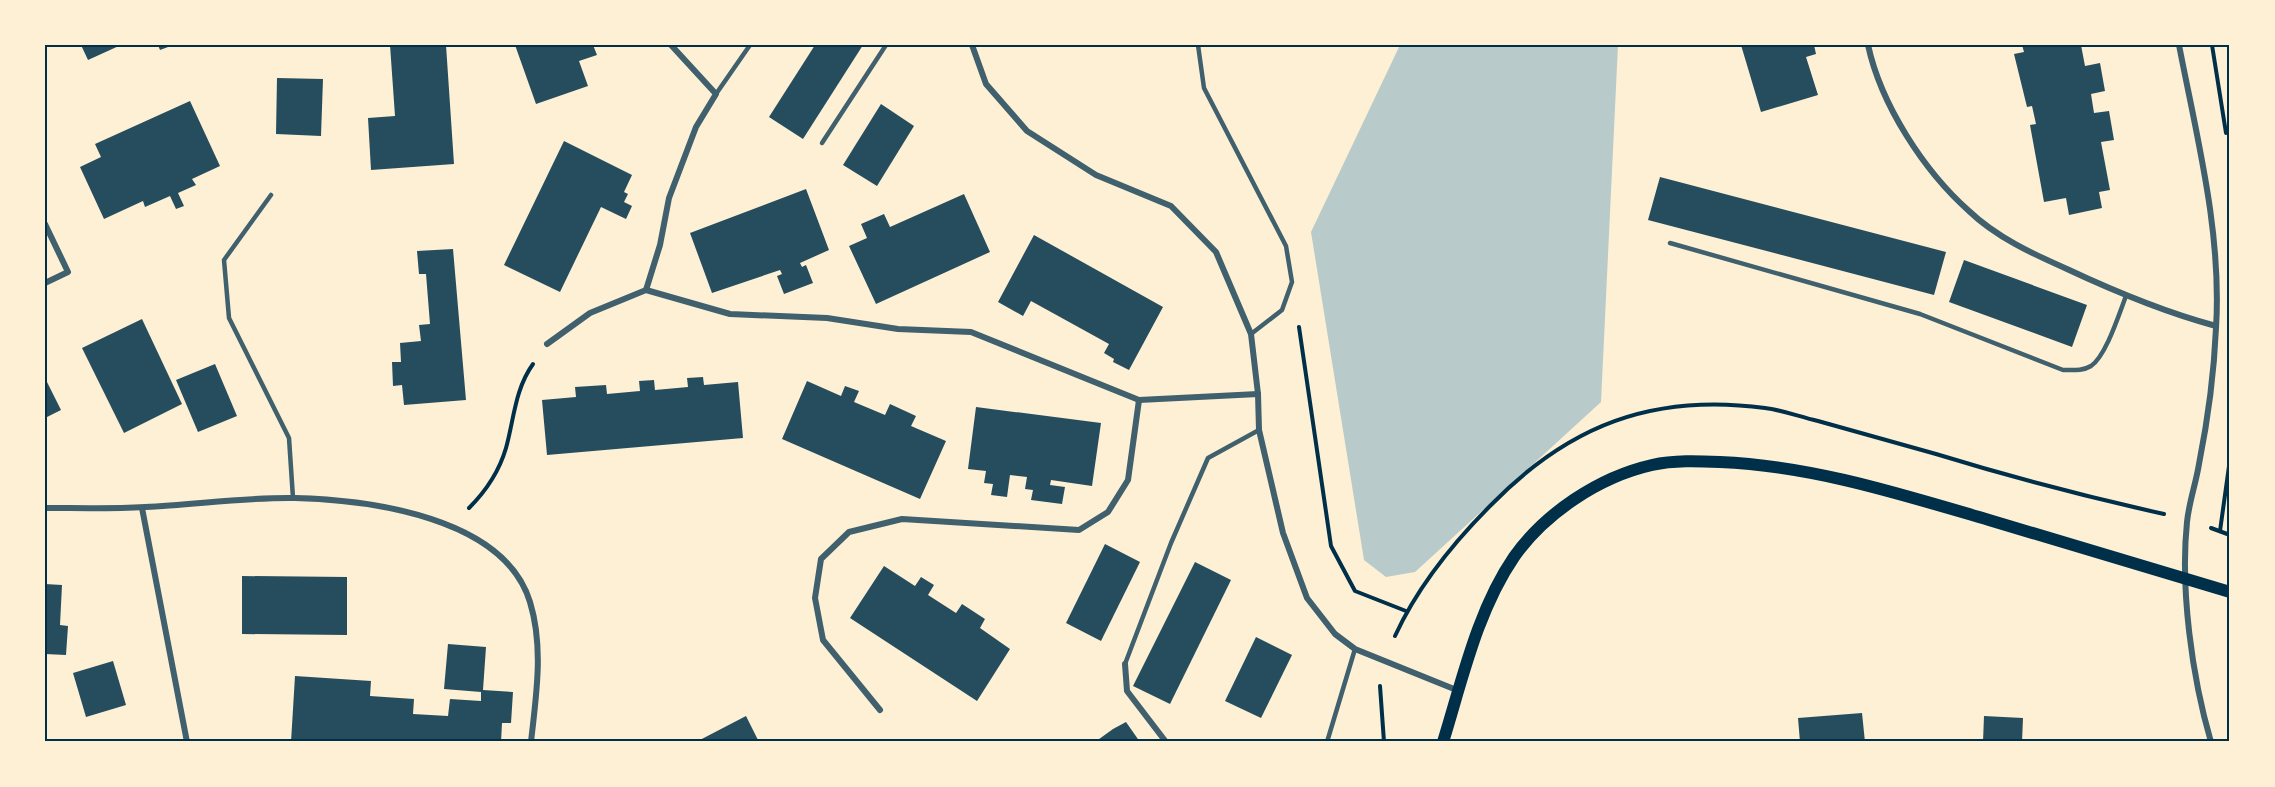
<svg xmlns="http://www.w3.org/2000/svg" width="2275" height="787" viewBox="0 0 2275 787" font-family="Commissioner,sans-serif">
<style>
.green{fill:#b9caca}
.building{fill:#264d5e}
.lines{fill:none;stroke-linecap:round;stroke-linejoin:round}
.path{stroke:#003049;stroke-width:4}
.service{stroke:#3f606c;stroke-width:4.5}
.minor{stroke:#3f606c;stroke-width:6}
.secondary{stroke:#003049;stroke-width:12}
.neatline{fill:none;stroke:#003049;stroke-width:2}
</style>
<rect width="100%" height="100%" fill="#fdf0d5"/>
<path class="green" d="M 1400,45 L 1618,45 L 1601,402 L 1415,572 L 1386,577 L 1364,560 L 1311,232 Z"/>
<g class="building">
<path d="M 81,45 L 121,45 L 88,60 Z"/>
<path d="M 158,45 L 168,45 L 168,47 L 160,50 Z"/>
<path d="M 390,45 L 446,45 L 454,164 L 371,170 L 368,118 L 395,116 Z"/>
<path d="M 515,45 L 593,45 L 597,55 L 579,61 L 588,86 L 536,104 Z"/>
<path d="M 815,45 L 863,45 L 803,139 L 769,117 Z"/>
<path d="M 1741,45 L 1814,45 L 1816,54 L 1806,57 L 1818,95 L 1761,112 Z"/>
<path d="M 2022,45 L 2081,45 L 2085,66 L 2100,63 L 2105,91 L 2091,94 L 2094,113 L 2109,111 L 2114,140 L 2101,142 L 2110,190 L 2099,192 L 2102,208 L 2069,215 L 2066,198 L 2044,202 L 2030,125 L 2036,124 L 2032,106 L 2027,107 L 2014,54 L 2024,52 Z"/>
<path d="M 277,78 L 323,79 L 321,136 L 276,134 Z"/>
<path d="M 190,101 L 220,166 L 192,179 L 196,185 L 178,193 L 184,206 L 176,209 L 170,196 L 145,207 L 143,201 L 104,219 L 80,167 L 101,157 L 95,144 Z"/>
<path d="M 881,104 L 914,126 L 877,186 L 843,165 Z"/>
<path d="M 564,141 L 632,175 L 624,192 L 628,194 L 624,202 L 632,206 L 626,219 L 601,207 L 560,292 L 504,265 Z"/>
<path d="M 1660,177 L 1946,252 L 1934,295 L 1648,220 Z"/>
<path d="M 806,189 L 829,250 L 800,263 L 802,267 L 806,265 L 813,283 L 784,294 L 777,276 L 782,274 L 780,270 L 712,293 L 690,233 Z"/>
<path d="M 964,194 L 990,252 L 876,304 L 849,246 L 867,238 L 861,224 L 884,214 L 890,227 Z"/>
<path d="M 1034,235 L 1163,307 L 1129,370 L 1113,362 L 1114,359 L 1104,353 L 1109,344 L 1031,301 L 1023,316 L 998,302 Z"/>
<path d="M 453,249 L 466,400 L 404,405 L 402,385 L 393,386 L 392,362 L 401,362 L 400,343 L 421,341 L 419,325 L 430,324 L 426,274 L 419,274 L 417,251 Z"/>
<path d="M 1964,260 L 2087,305 L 2072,347 L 1949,302 Z"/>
<path d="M 142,319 L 182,404 L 124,433 L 82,348 Z"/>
<path d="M 215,364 L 237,416 L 198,432 L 176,380 Z"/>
<path d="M 703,377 L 704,385 L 738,382 L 743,438 L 547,455 L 542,400 L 576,397 L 575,387 L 606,385 L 607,394 L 640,391 L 639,381 L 654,380 L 655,390 L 688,387 L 687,378 Z"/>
<path d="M 45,378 L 61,410 L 45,418 Z"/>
<path d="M 807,381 L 841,396 L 845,386 L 859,391 L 854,402 L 885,415 L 890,404 L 916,416 L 911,426 L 946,441 L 920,499 L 782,439 Z"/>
<path d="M 976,407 L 1101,423 L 1092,486 L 1051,480 L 1050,485 L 1065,487 L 1062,504 L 1031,500 L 1033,490 L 1025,489 L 1027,477 L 1010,475 L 1007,497 L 991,495 L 993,484 L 984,483 L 986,471 L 968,469 Z"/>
<path d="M 1105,544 L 1140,562 L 1101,641 L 1066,623 Z"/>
<path d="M 1195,562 L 1231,580 L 1170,704 L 1133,686 Z"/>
<path d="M 884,566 L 915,586 L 921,577 L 934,585 L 928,595 L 956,613 L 962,604 L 985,619 L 980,628 L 1010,649 L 977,701 L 850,618 Z"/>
<path d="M 242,576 L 347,577 L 347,635 L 242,634 Z"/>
<path d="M 45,584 L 62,585 L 60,625 L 68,626 L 66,655 L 45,654 Z"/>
<path d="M 1256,637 L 1292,655 L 1261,718 L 1225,701 Z"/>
<path d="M 448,644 L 486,647 L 483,690 L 513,692 L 511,723 L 502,723 L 501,742 L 291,742 L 295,676 L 371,681 L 370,696 L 414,699 L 413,714 L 448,716 L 450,699 L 481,701 L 481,692 L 444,689 Z"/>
<path d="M 113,661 L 126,705 L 86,717 L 73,673 Z"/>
<path d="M 1862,713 L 1865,742 L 1800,742 L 1798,718 Z"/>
<path d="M 746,716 L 759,742 L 696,742 Z"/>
<path d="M 1984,716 L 2023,718 L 2022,742 L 1983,742 Z"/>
<path d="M 1126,722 L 1140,742 L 1095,742 L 1113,729 Z"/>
</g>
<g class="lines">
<g class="path">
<path d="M 2212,45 L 2226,133"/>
<path d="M 1299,327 L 1331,546 L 1355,591 L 1406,611"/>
<path d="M 469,508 C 486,491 499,472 506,448 C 514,419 515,389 533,364"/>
<path d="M 2211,528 L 2230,535"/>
<path d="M 2220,531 L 2230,459"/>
<path d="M 1395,636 C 1417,588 1453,543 1491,505 C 1569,425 1653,393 1765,408 C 1782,410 1800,417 1818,421 C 1857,432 1896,443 1936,454 C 2011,477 2087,497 2164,514"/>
<path d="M 1380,686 L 1384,742"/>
</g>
<g class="service">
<path d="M 1198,45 L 1204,88 L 1286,246 L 1292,282 L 1282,310 L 1251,334"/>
<path d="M 716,94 L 750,45"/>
<path d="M 822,143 L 886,45"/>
<path d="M 271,195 L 224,260 L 229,318 L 289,438 L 293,498"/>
<path d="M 1670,243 L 1920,314 L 2063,370 C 2073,370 2083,371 2091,366 C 2106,356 2119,314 2126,296"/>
<path d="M 1125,664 L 1171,543 L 1208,458 L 1259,430"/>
<path d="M 1327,742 L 1355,649"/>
</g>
<g class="minor">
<path d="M 972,45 L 986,84 L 1027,131 L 1096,175 L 1171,206 L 1216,252 L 1251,334 L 1258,394 L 1259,430 L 1283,533 L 1307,598 L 1335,634 L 1355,649 L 1459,691"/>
<path d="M 1868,45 C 1881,105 1924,171 1969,211 C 1996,237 2033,254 2067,269 C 2116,292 2164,312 2216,326"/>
<path d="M 2179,45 C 2197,138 2222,233 2216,328 C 2214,374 2208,419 2199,464 C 2196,483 2189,502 2187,522 C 2180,589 2192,677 2211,742"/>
<path d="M 45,224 L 68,272 L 45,283"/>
<path d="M 646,290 L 660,245 L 669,198 L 696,127 L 716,94 L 671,45"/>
<path d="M 547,344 L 590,313 L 646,290 L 730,314 L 827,318 L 898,329 L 971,332 L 1139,400 L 1258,394"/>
<path d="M 45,508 C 78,508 112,509 145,507 C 194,505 245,497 295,498 C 370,500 504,517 530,602 C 544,648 536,696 531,742"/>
<path d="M 142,508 L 187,742"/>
<path d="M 1125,664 L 1127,691 L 1166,742"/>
<path d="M 880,710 L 823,640 L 815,598 L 821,559 L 849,532 L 902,519 L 1079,530 L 1108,512 L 1128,480 L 1139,400"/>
</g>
<path class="secondary" d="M 1443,742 C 1462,681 1477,611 1514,557 C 1545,513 1599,477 1652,465 C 1674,460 1698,461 1720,462 C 1813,466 1900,494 1989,520 C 2069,544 2149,568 2230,592"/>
</g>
<rect width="2275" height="787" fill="none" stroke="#fdf0d5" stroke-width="93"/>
<rect x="46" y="46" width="2182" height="694" class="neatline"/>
</svg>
